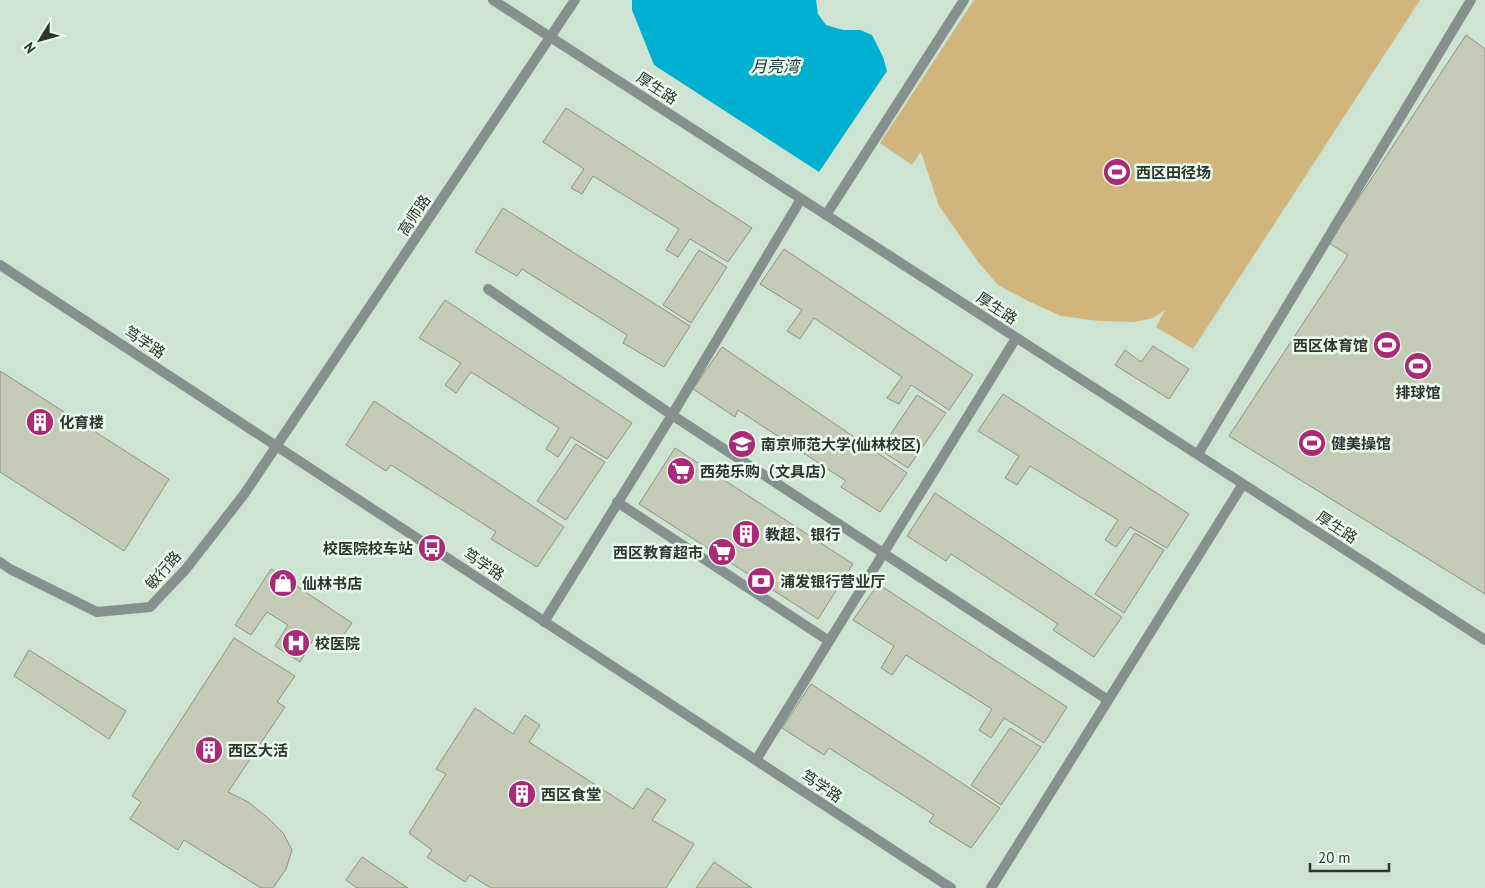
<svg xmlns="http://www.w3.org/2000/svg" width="1485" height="888" viewBox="0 0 1485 888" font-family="'PT Sans','Noto Sans SC',sans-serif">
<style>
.built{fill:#cce4d1}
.green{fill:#d0b67d}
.water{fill:#00b0d0}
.building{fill:#c5cab6;stroke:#8e927f}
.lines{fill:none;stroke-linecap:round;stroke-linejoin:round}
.minor{stroke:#86918f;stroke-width:10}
.labels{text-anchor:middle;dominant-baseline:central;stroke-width:5;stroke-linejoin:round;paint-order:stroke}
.street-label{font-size:15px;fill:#2e352f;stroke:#e8fbec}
.poi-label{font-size:15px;font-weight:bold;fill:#2e352f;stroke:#e8fbec;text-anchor:start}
.water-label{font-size:16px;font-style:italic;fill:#1a3137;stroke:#e8fbec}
</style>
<rect width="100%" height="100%" fill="#dbeddf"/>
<rect class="built" x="0" y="0" width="1485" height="888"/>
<path class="green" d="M 974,0 L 1420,0 L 1193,349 L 1156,327 L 1165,310 L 1153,318 L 1133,322 L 1099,321 L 1061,316 L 1028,301 L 998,285 L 979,263 L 939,206 L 921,152 L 912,165 L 880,143 Z"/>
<path class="water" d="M 632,0 L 816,0 L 818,14 L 826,25 L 843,30 L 860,30 L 872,35 L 883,57 L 887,71 L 819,172 L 654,65 L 632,10 Z"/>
<g class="building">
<path d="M 1466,35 L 1485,49 L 1485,594 L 1229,436 L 1348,255 L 1329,243 Z"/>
<path d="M 566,108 L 752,228 L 728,262 L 690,239 L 678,257 L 666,250 L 679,229 L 593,176 L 582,194 L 571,188 L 584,169 L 543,142 Z"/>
<path d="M 503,208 L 690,326 L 664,367 L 623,343 L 627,335 L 522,269 L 517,276 L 475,252 Z"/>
<path d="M 784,249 L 973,375 L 949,410 L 911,385 L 899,404 L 887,398 L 902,377 L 814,318 L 800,339 L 787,331 L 802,310 L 760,284 Z"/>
<path d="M 699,250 L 727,267 L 691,323 L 663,305 Z"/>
<path d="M 445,300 L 632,423 L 607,459 L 571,437 L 558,457 L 546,449 L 559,428 L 471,372 L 456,393 L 445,385 L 461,363 L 419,338 Z"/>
<path d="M 1153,346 L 1189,369 L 1169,399 L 1115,365 L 1125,350 L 1141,362 Z"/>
<path d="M 722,347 L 907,473 L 880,512 L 841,487 L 846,481 L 738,410 L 735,417 L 693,389 Z"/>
<path d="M 0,371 L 169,479 L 124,551 L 0,472 Z"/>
<path d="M 1003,394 L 1189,514 L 1167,548 L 1130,527 L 1116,547 L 1105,540 L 1118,520 L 1030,466 L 1017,485 L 1005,478 L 1019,456 L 978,431 Z"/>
<path d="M 917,395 L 946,413 L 908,468 L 880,450 Z"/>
<path d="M 374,401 L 564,527 L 537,567 L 491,539 L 496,532 L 391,465 L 386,471 L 346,445 Z"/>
<path d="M 576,444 L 605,462 L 566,520 L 537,501 Z"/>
<path d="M 675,448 L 853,564 L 818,619 L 639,504 Z"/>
<path d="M 935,493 L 1122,617 L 1094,657 L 1053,630 L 1058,624 L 951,554 L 946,561 L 907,536 Z"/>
<path d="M 1135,533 L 1164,550 L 1124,613 L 1095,594 Z"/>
<path d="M 271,569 L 352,623 L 333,650 L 314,638 L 300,662 L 275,646 L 288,625 L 267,612 L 251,635 L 235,625 Z"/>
<path d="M 878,584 L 1067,707 L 1044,743 L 1004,718 L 991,738 L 979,730 L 992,709 L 906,655 L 892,675 L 881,668 L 894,646 L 853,620 Z"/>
<path d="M 234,638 L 295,676 L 277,702 L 285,707 L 228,792 L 248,802 L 268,818 L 283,833 L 292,850 L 286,869 L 273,888 L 261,888 L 184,840 L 178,850 L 130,819 L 141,802 L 132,796 Z"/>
<path d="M 29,650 L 126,711 L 109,739 L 14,676 Z"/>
<path d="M 811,684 L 1000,808 L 971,848 L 929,822 L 934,815 L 829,748 L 824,755 L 782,728 Z"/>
<path d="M 475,708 L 513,734 L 525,715 L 540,725 L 529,742 L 633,809 L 647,788 L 666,800 L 652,820 L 694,844 L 666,888 L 491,888 L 470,875 L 465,882 L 427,857 L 432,850 L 409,833 L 446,774 L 436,769 Z"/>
<path d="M 1010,728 L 1041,747 L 1001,805 L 971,785 Z"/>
<path d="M 362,857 L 408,888 L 357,888 L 346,880 Z"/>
<path d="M 714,862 L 752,888 L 696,888 Z"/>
</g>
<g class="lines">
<g class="minor">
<path d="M 493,0 L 1485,640"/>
<path d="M 826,215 L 964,0"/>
<path d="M 0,265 L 951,888"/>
<path d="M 488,289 L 672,415 L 1108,700"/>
<path d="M 1198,454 L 1471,0"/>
<path d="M 617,502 L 829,641"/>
<path d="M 0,562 L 10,569 L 97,612 L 150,607 L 186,569 L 245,493 L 575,0"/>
<path d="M 544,622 L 672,415 L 801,199"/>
<path d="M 756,760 L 1016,338"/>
<path d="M 991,888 L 1243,484"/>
</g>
</g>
<defs>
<symbol id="stadium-disc" viewBox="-11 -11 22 22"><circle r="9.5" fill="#aa2a78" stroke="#e8fbec"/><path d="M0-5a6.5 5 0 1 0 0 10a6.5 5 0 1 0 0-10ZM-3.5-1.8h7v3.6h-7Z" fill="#fff"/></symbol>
<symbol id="building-disc" viewBox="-11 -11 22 22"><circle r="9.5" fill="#aa2a78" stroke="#e8fbec"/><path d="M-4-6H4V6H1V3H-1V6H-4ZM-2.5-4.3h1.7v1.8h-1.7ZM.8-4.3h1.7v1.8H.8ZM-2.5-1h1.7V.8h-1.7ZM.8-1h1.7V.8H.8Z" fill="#fff"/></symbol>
<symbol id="university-disc" viewBox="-11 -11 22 22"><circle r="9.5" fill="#aa2a78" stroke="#e8fbec"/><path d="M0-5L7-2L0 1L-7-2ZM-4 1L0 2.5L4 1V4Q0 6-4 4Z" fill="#fff"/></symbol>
<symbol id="supermarket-disc" viewBox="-11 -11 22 22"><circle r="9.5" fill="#aa2a78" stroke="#e8fbec"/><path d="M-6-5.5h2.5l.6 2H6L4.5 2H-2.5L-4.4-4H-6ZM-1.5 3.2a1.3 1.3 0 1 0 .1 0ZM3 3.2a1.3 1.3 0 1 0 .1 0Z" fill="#fff"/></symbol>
<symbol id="bus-disc" viewBox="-11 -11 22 22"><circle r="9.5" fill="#aa2a78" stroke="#e8fbec"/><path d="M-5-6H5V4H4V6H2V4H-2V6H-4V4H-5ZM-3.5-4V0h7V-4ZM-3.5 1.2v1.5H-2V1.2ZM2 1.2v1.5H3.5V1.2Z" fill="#fff"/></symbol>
<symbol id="bank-disc" viewBox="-11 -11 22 22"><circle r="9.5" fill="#aa2a78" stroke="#e8fbec"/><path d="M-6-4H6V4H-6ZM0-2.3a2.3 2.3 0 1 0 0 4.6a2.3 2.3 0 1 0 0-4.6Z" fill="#fff"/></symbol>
<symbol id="shop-disc" viewBox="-11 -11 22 22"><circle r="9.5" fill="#aa2a78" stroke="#e8fbec"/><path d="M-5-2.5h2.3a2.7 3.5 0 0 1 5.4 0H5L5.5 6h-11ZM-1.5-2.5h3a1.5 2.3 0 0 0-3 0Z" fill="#fff"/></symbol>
<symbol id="hospital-disc" viewBox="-11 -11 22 22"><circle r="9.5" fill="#aa2a78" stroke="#e8fbec"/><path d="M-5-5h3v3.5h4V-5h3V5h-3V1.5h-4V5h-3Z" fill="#fff"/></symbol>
</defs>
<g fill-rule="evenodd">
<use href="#stadium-disc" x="1101" y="156" width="32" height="32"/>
<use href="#stadium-disc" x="1371" y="329" width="32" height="32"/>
<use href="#stadium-disc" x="1402" y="350" width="32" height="32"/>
<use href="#building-disc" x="24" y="406" width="32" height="32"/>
<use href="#stadium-disc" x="1296" y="427" width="32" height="32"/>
<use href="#university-disc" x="726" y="428" width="32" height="32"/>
<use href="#supermarket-disc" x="665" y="455" width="32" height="32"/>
<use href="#building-disc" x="730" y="518" width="32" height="32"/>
<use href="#bus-disc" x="416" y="532" width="32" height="32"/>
<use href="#supermarket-disc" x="706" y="536" width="32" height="32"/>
<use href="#bank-disc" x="745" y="565" width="32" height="32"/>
<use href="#shop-disc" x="267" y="567" width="32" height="32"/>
<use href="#hospital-disc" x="280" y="627" width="32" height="32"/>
<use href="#building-disc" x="193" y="734" width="32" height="32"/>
<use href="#building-disc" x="506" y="778" width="32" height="32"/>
</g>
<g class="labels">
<g class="street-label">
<text transform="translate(657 88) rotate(33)">厚生路</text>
<text transform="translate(414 215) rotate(-56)">高师路</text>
<text transform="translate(997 308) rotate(33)">厚生路</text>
<text transform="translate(145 342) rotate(33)">笃学路</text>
<text transform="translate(1337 527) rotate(33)">厚生路</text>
<text transform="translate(484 564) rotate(33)">笃学路</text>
<text transform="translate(163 570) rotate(-49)">敏行路</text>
<text transform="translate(822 786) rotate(33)">笃学路</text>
</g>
<g class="poi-label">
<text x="1136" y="172">西区田径场</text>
<text x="1368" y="345" text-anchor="end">西区体育馆</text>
<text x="1418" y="392" text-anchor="middle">排球馆</text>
<text x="59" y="422">化育楼</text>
<text x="1331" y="443">健美操馆</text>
<text x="761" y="444">南京师范大学(仙林校区)</text>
<text x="700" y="471">西苑乐购（文具店）</text>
<text x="765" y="534">教超、银行</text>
<text x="413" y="548" text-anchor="end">校医院校车站</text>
<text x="703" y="552" text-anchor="end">西区教育超市</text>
<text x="780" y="581">浦发银行营业厅</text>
<text x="302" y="583">仙林书店</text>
<text x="315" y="643">校医院</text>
<text x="228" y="750">西区大活</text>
<text x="541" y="794">西区食堂</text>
</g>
<g class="water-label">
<text x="775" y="66">月亮湾</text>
</g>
</g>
<g transform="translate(40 40) rotate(233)" stroke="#e8fbec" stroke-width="4" paint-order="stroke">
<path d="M0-4L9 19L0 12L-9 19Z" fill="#2e352f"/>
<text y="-8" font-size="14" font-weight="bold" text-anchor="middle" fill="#2e352f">N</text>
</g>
<path d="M1310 863v8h79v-8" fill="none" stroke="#2e352f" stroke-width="2.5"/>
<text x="1318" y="863" font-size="15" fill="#2e352f" stroke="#e8fbec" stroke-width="4" paint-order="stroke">20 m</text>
</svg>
